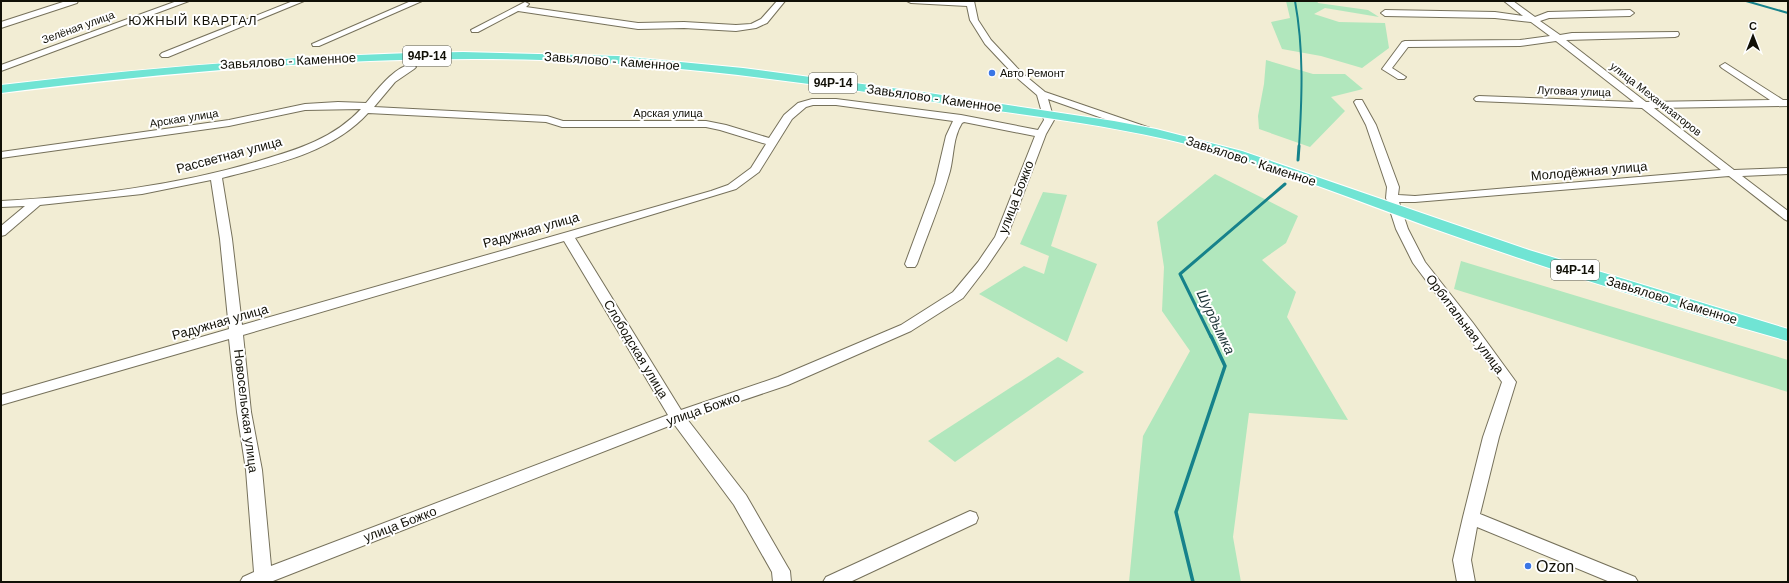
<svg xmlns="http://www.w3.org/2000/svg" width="1789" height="583" viewBox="0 0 1789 583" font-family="Arial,sans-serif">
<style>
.green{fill:#b1e7bd}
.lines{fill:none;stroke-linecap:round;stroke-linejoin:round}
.stream-far2{stroke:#16828b;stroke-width:2}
.stream-far1{stroke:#16828b;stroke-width:3}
.stream{stroke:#16828b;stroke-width:3.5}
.minor-casing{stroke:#76715b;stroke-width:2}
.major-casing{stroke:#fff;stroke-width:2}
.minor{fill:#fff;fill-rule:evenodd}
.major{fill:#70e4d4;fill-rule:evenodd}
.poi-dot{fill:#3b76e5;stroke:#fff;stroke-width:1.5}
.labels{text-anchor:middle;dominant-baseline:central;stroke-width:4;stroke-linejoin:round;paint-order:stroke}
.far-street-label{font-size:11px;fill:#111007;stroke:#fff}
.far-poi-label{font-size:11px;fill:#111007;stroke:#fff;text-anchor:start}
.shield{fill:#fff;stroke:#585851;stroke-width:1}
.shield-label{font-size:12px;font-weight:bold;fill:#111007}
.far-quarter-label{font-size:13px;letter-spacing:1px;fill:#111007;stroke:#fff}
.street-label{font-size:13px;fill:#111007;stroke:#fff}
.water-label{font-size:14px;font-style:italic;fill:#1c3336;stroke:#fff}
.near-poi-label{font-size:16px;fill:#111007;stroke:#fff;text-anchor:start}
</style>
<rect width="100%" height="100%" fill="#f2edd4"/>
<g class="green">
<path d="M 1286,1 L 1317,1 L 1318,3 L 1368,10 L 1379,17 L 1325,8 L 1314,14 L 1339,22 L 1385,23 L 1389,48 L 1362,68 L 1321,56 L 1282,49 L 1271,22 L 1290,18 Z"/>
<path d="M 1266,60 L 1313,74 L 1345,74 L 1363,89 L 1331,97 L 1345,111 L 1310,147 L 1259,129 L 1258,116 L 1264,84 Z"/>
<path d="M 1215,174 L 1298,216 L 1286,243 L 1262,260 L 1296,292 L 1287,317 L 1348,420 L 1249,413 L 1233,537 L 1241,582 L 1129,582 L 1143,436 L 1190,351 L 1162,311 L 1164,267 L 1157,222 Z"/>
<path d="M 1043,192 L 1067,195 L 1051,246 L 1097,264 L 1067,342 L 979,294 L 1024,266 L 1044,274 L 1049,256 L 1020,244 Z"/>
<path d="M 1461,261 L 1788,360 L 1788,392 L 1454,289 Z"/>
<path d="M 1058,357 L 1084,372 L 955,462 L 928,441 Z"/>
</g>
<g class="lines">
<g class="stream-far2">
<path d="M 1295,1 C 1304,50 1302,98 1299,147"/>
<path d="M 1746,1 L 1788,13"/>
</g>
<g class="stream-far1">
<path d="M 1298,160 L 1299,146"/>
<path d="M 1211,337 L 1180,274 L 1285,184"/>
</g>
<path class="stream" d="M 1193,582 L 1176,512 L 1225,366 L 1211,336"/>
<defs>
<g id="minor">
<path d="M 66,1 L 78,1 L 77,3 L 1,28 L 1,22 Z"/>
<path d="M 177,1 L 189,1 L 1,71 L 1,65 Z"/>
<path d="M 293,1 L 304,1 L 168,57 L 162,57 L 160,55 L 162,53 Z"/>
<path d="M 411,1 L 422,1 L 319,46 L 313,46 L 312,44 Z"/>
<path d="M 777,1 L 785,1 L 767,23 L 756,28 L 736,31 L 684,28 L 638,29 L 518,11 L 478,32 L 472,32 L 471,30 L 525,2 L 529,4 L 526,7 L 638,23 L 684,22 L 736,25 L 751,24 L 761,19 Z"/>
<path d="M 907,1 L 974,1 L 978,20 L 991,40 L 1022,73 L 1045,92 L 1150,128 L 1151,130 L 1146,133 L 1142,132 L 1048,99 L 1054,120 L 1046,134 L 1007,237 L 986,268 L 963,298 L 911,331 L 788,385 L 687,419 L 746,495 L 787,566 L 790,571 L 791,582 L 773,582 L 772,572 L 734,505 L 674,424 L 273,581 L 273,582 L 240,582 L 243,577 L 254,572 L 246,470 L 237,412 L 229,339 L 1,405 L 1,395 L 229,329 L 220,239 L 211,180 L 142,194 L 40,205 L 5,235 L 1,236 L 1,226 L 25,206 L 1,207 L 1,201 C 89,196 177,186 262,160 C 299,149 334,138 361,109 L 305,110 L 229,126 L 1,158 L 1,152 L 229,120 L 305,104 L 338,102 L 366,103 C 375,92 399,61 414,65 L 416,67 L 414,69 L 395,82 L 374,107 L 547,116 L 563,121 L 706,121 L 726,125 L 769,138 L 784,115 L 798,103 L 812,99 L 836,99 L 961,115 L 1038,130 L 1044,120 L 1037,95 L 1016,77 L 985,44 L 970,20 L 967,6 L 911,3 ZM 813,105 L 836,105 L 953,121 L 946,136 L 935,183 L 905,264 L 907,267 L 915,267 L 917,264 C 928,233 941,203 950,171 C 954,155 953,137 962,123 L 964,122 L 1035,136 L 995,237 L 978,262 L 953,292 L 901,325 L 778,377 L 681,410 L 575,238 L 736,189 L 759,172 L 792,119 L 806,107 ZM 368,113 L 546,122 L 562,127 L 706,127 L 720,130 L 766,144 L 751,168 L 728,185 L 711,191 L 242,325 L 232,239 L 222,178 C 272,165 332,153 368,113 ZM 564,241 L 668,415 L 271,566 L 262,470 L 251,412 L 243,335 Z"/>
<path d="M 1504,1 L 1513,1 L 1535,17 L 1548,12 L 1630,10 L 1634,13 L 1630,16 L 1549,18 L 1540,21 L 1560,35 L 1572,33 L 1678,32 L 1679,34 L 1678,36 L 1675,37 L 1566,40 L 1646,102 L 1770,100 L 1722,68 L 1720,66 L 1725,63 L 1783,100 L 1788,100 L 1788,106 L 1654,108 L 1734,170 L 1788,168 L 1788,174 L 1742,176 L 1788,211 L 1788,221 L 1784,219 L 1729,176 L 1415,202 L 1399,202 L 1408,229 L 1425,262 L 1473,323 L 1516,382 L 1499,437 L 1480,514 L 1635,577 L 1638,582 L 1610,582 L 1477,527 L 1471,560 L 1475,582 L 1457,582 L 1453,560 L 1463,517 L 1483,437 L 1502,382 L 1413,263 L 1396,229 L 1386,198 L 1387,187 L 1366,125 L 1354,102 L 1356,100 L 1362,100 L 1376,125 L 1399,187 L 1398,195 L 1415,196 L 1721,170 L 1642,108 L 1476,101 L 1474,99 L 1476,97 L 1479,96 L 1634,102 L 1556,41 L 1520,46 L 1408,47 L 1392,68 L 1406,77 L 1404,79 L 1398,79 L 1382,69 L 1402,42 L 1405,41 L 1520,40 L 1550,36 L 1531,22 L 1495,18 L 1385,16 L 1381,13 L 1385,10 L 1495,12 L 1523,16 Z"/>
<path d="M 970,511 L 976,513 L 978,518 L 976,523 L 850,582 L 823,582 L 826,577 Z"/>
</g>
<path id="major" d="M 463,52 L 618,56 L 743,68 L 929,93 L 1114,121 L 1156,129 L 1242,151 L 1529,250 L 1788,329 L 1788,341 C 1667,307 1548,269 1429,227 C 1349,198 1269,165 1186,144 C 1106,124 1024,115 942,103 C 809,83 675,64 541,60 C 360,55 180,71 1,93 L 1,85 C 155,67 308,54 463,52 Z"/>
</defs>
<use href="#minor" class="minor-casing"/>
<use href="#major" class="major-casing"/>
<use href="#minor" class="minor"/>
<use href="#major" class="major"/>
</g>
<g class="poi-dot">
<circle cx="992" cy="73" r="4"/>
<circle cx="1528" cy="566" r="4"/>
</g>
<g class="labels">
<g class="far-street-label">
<text transform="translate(78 27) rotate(-20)">Зелёная улица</text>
<text transform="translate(1574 91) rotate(2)">Луговая улица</text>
<text transform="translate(1656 99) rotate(38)">улица Механизаторов</text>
<text x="668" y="113">Арская улица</text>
<text transform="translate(184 118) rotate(-9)">Арская улица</text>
</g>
<g class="far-poi-label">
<text x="1000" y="73">Авто Ремонт</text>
</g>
<g class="shield">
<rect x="403" y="46" width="48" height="20" rx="3"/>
<rect x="809" y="73" width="48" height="20" rx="3"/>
<rect x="1551" y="260" width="48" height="20" rx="3"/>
</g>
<g class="shield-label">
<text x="427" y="56">94Р-14</text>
<text x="833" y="83">94Р-14</text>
<text x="1575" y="270">94Р-14</text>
</g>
<g class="far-quarter-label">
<text x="193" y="20">ЮЖНЫЙ КВАРТАЛ</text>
</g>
<g class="street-label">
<text transform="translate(288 61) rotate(-3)">Завьялово - Каменное</text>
<text transform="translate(612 61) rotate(4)">Завьялово - Каменное</text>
<text transform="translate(934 98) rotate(8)">Завьялово - Каменное</text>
<text transform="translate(229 155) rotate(-15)">Рассветная улица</text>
<text transform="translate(1251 161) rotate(18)">Завьялово - Каменное</text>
<text transform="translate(1589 171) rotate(-5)">Молодёжная улица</text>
<text transform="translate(1016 197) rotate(-69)">улица Божко</text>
<text transform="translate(531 230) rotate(-16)">Радужная улица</text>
<text transform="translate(1672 300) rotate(17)">Завьялово - Каменное</text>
<text transform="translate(220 322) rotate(-16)">Радужная улица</text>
<text transform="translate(1465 324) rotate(53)">Орбитальная улица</text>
<text transform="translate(636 349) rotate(59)">Слободская улица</text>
<text transform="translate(703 409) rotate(-19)">улица Божко</text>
<text transform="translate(246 411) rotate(83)">Новосельская улица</text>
<text transform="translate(400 524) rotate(-21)">улица Божко</text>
</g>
<g class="water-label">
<text transform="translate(1216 322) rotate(64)">Шурдымка</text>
</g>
<g class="near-poi-label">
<text x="1536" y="566">Ozon</text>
</g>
</g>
<rect width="1789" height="583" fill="none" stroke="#111007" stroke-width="4"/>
<g transform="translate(1753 36)" stroke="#ffffff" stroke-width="3" paint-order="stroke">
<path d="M0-3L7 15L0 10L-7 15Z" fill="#111007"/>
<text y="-6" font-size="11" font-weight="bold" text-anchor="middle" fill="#111007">С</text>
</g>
</svg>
